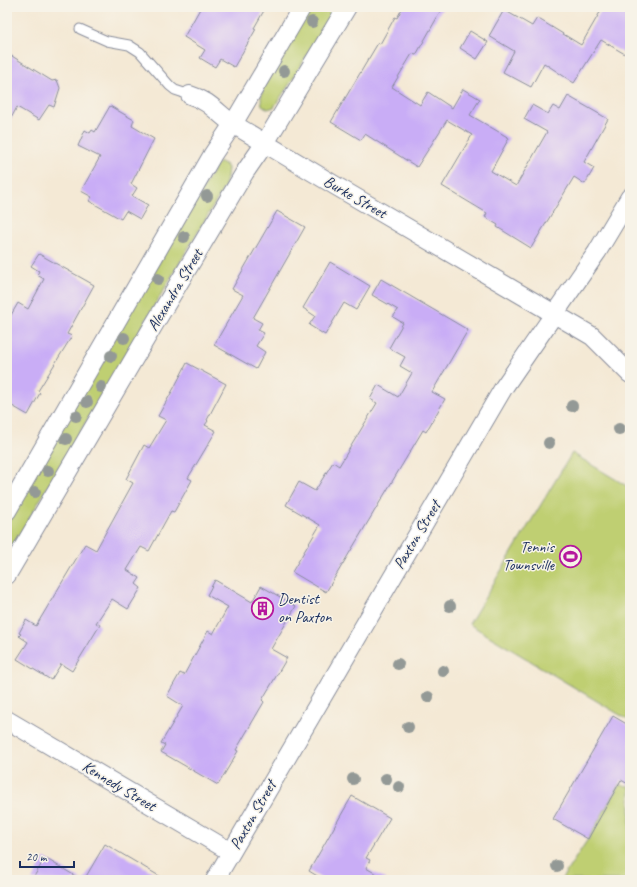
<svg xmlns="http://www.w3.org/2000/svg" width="637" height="887" viewBox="0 0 637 887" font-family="Caveat,sans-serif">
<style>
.green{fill:#bfcf72;stroke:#6d7f68}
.building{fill:#c9adf6}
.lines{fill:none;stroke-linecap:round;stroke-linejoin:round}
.service-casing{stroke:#888c9a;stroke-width:11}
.minor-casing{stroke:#888c9a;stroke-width:20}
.service{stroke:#fff;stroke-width:9}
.minor{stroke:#fff;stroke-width:18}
.tree{fill:#939996}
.labels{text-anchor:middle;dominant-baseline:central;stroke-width:3;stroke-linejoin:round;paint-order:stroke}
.street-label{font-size:16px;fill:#1b2f5e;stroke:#f7f3e8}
.poi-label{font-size:16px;fill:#1b2f5e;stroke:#f7f3e8;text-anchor:end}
</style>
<rect width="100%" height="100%" fill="#f7f3e8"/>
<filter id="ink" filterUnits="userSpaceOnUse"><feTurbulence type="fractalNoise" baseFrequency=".025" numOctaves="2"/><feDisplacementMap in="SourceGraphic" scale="8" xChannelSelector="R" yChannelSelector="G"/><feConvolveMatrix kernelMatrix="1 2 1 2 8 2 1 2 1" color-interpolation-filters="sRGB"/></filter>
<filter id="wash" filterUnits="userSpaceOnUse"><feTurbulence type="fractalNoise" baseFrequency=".012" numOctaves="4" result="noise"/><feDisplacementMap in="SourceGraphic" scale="16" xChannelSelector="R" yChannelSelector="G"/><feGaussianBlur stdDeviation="0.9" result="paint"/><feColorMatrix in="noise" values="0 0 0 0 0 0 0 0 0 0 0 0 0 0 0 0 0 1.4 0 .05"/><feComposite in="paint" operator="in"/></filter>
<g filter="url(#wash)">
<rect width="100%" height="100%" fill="#f4e9d5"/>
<g class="green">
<path d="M 310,7 L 335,7 L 293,79 L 274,107 L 268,109 L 262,105 L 261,99 L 263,87 Z"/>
<path d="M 220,162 L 226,165 L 228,168 L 227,177 L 225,186 L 7,556 L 7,520 L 217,164 Z"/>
<path d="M 572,453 L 630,488 L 630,721 L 469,624 Z"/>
<path d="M 619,785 L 630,786 L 630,880 L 561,880 L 588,839 Z"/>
</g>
<g id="blocks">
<g class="building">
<path d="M 201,7 L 266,7 L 254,28 L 256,29 L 234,67 L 220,59 L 215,67 L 200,58 L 205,50 L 184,37 Z"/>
<path d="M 403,7 L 443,7 L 416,55 L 412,54 L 392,87 L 420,105 L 428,92 L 452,108 L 463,89 L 480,99 L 470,115 L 509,138 L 491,171 L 516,186 L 547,132 L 524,119 L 532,105 L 548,114 L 553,106 L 560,110 L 568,96 L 608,119 L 584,162 L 594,168 L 585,184 L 574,177 L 531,248 L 497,227 L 498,225 L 485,217 L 487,213 L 442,186 L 472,135 L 447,120 L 417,167 L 365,134 L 361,140 L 331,122 L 378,43 L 380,44 L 395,17 L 397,18 Z"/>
<path d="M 603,7 L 615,7 L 630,16 L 630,57 L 601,40 L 574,83 L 544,63 L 531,87 L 503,72 L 514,51 L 489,36 L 504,10 L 532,26 L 537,18 L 581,45 Z"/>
<path d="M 470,31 L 488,42 L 477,59 L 460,48 Z"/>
<path d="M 7,53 L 52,81 L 57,80 L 60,88 L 54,107 L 49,105 L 39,120 L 17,107 L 7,126 Z"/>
<path d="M 110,106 L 134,120 L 132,126 L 154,139 L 131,184 L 137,188 L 132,196 L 148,205 L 140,219 L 126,211 L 121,219 L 89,201 L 92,197 L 81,191 L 100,157 L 78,146 L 85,130 L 90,133 L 92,130 L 95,132 Z"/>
<path d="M 277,211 L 305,227 L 253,318 L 262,323 L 258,330 L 264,333 L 256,346 L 265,352 L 256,369 L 214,345 L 243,295 L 232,289 Z"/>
<path d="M 39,254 L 94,285 L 67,334 L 72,336 L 38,391 L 40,393 L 28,415 L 7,403 L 7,322 L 18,303 L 28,309 L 44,279 L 37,275 L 39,271 L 31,266 Z"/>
<path d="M 330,262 L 370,286 L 356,310 L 344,303 L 325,335 L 309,325 L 315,316 L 303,308 Z"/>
<path d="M 381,279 L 468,330 L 432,392 L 445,399 L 426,432 L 423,430 L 326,592 L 292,572 L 320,525 L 286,505 L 299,482 L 315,491 L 333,462 L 339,466 L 377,403 L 370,399 L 378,385 L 398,397 L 412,373 L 400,366 L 405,357 L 389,348 L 403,323 L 393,317 L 398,310 L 372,295 Z"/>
<path d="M 187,363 L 226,384 L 207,420 L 208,421 L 205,425 L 216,431 L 188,478 L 192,480 L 174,512 L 171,511 L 149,551 L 141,547 L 127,570 L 140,578 L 136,584 L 141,588 L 128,609 L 112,599 L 96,623 L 100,625 L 72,671 L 61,664 L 51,680 L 17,659 L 28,642 L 19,636 L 21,634 L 19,633 L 26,620 L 36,626 L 85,544 L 96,550 L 133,483 L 126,479 L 144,445 L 149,448 L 166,420 L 158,416 L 174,388 Z"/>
<path d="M 215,580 L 252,602 L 261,586 L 296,606 L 271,649 L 287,658 L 262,700 L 264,702 L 236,750 L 238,751 L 218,785 L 161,752 L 165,745 L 161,743 L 183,706 L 167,696 L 180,673 L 184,675 L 208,631 L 213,634 L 228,607 L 207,595 Z"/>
<path d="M 613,716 L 630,726 L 630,785 L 621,780 L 588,839 L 553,819 Z"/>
<path d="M 352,796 L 390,818 L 366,858 L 370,860 L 366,868 L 387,880 L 324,880 L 309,871 Z"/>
<path d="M 105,844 L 166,880 L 84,880 Z"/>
<path d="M 45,858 L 82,880 L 32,880 Z"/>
</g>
</g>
</g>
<g filter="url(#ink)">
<use href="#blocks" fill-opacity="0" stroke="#888c9a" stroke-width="1"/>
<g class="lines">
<defs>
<path id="service" d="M 80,29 L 107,41 L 129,45 L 140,52 L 170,86 L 175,90 L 190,95"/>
<g id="minor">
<path d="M 190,95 C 210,101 217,113 233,124 L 336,186 L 592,336 L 630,374"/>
<path d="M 7,511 L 213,154 L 233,124 L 302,7"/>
<path d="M 7,575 L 152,328 L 245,172 L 265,143 L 347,7"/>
<path d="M 7,720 L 231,852"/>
<path d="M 215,880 L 504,387 L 597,252 L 630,197"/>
</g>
</defs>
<use href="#service" class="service-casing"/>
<use href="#minor" class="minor-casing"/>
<use href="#service" class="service"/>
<use href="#minor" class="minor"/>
</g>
<g class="tree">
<circle cx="312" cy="22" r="6"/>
<circle cx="284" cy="71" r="6"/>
<circle cx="207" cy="196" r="6"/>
<circle cx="184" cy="237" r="6"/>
<circle cx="158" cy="279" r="6"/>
<circle cx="124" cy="338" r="6"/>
<circle cx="111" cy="356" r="6"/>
<circle cx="101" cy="387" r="6"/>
<circle cx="87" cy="402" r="6"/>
<circle cx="572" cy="406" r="6"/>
<circle cx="76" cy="416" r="6"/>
<circle cx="619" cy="429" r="6"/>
<circle cx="66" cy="439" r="6"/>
<circle cx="549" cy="443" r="6"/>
<circle cx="48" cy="471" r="6"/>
<circle cx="35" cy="492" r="6"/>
<circle cx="450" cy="606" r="6"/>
<circle cx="398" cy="664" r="6"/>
<circle cx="443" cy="671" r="6"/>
<circle cx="428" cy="697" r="6"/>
<circle cx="408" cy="727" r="6"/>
<circle cx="353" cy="779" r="6"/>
<circle cx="386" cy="779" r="6"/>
<circle cx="399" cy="787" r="6"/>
<circle cx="557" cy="866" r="6"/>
</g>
</g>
<defs>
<symbol id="stadium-ring" viewBox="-11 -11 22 22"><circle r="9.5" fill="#f7f3e8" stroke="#b5179e" stroke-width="1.5"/><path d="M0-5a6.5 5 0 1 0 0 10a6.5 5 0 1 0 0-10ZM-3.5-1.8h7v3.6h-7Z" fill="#b5179e"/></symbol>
<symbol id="building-ring" viewBox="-11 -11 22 22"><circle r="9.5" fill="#f7f3e8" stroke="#b5179e" stroke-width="1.5"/><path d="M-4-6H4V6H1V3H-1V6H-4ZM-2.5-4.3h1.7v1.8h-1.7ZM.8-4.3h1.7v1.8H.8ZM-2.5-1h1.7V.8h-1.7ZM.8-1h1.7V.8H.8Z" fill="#b5179e"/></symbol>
</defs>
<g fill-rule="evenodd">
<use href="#stadium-ring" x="558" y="544" width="25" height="25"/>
<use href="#building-ring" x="250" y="596" width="25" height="25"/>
</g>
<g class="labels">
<g class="street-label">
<text transform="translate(355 197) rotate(30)">Burke Street</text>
<text transform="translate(175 290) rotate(-59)">Alexandra Street</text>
<text transform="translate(417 535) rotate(-59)">Paxton Street</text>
<text transform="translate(119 786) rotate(31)">Kennedy Street</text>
<text transform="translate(253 815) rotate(-60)">Paxton Street</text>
</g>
<g class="poi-label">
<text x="554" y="547">Tennis<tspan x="554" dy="18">Townsville</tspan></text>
<text x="278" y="599" text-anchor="start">Dentist<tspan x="278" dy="18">on Paxton</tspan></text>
</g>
</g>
<rect width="637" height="887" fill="none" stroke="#f7f3e8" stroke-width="24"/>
<path d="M20 861v6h54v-6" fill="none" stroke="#1b2f5e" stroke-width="2"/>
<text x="26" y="861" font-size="12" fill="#1b2f5e" stroke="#f7f3e8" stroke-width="3" paint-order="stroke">20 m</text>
</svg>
